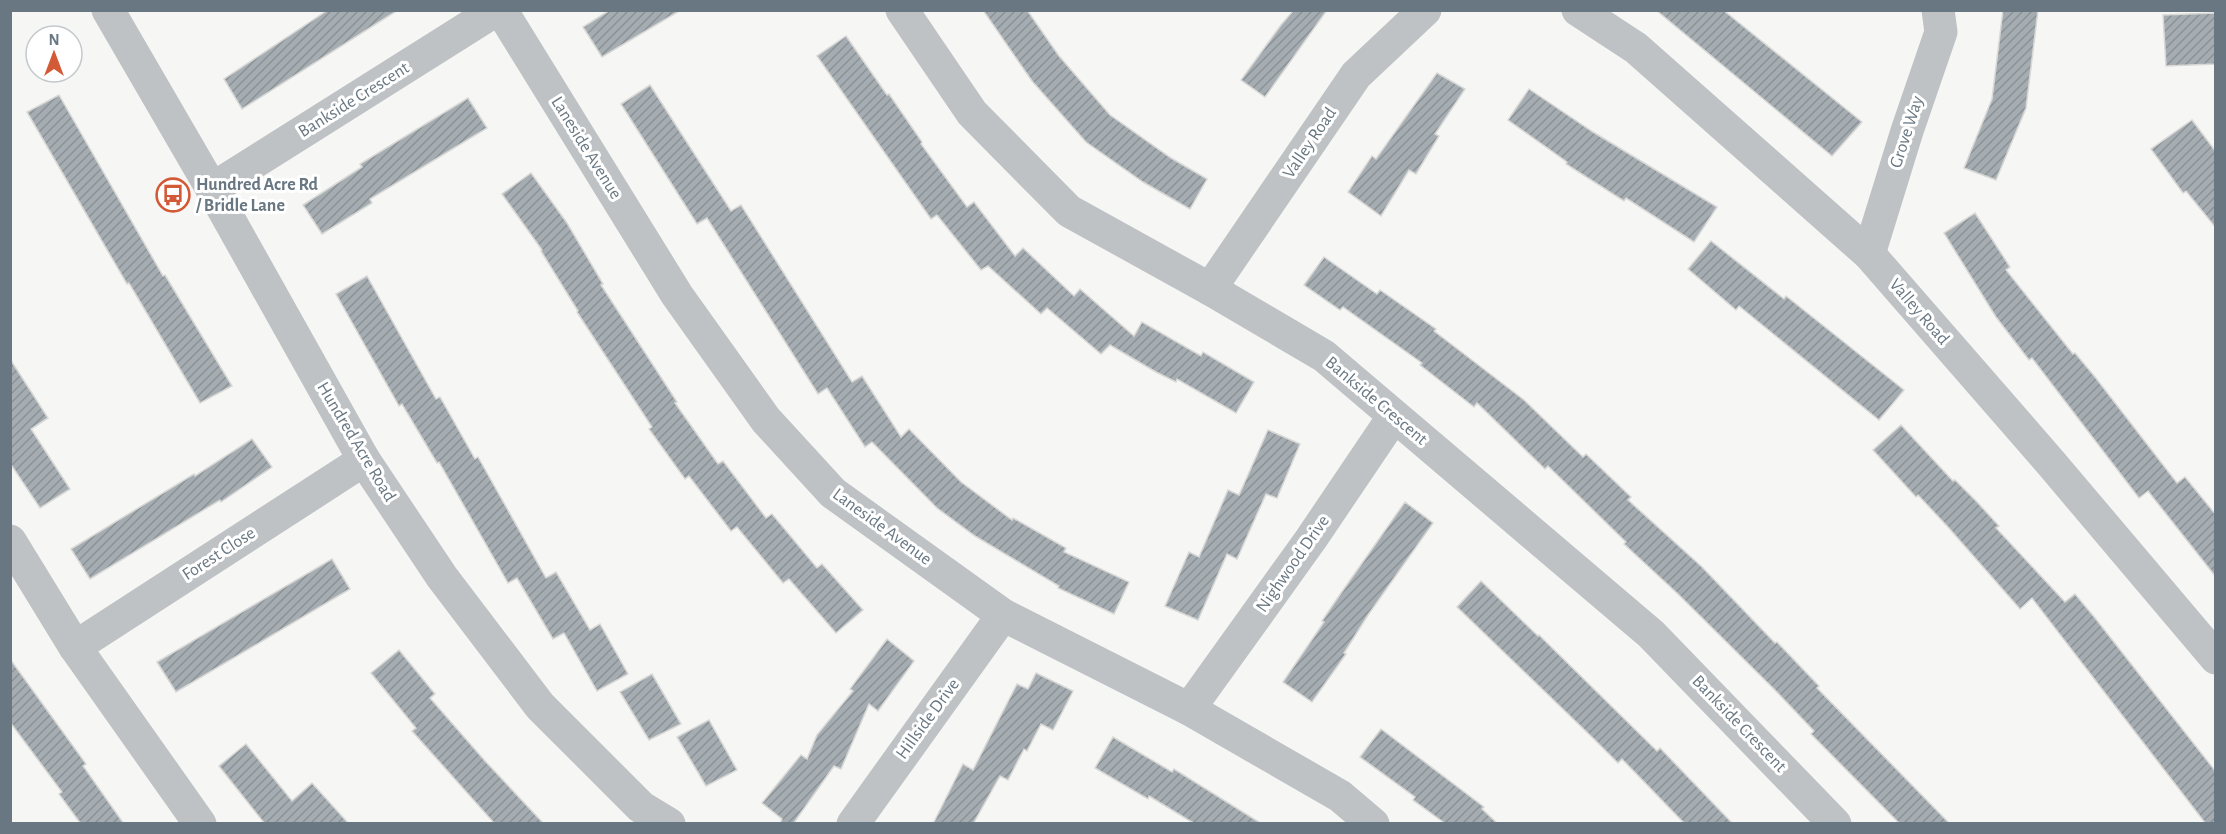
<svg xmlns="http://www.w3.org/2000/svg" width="2226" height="834" viewBox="0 0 2226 834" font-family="'Alegreya Sans',sans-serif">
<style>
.building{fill:url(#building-hatch);stroke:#d8d8d6;stroke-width:1.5}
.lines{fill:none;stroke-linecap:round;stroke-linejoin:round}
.minor{stroke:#bec2c5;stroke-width:33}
.labels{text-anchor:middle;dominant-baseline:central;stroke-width:6;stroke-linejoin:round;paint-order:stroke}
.street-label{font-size:18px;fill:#687782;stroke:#fff}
.poi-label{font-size:18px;font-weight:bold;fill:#687782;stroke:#fff;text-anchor:start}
</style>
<defs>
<pattern id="building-hatch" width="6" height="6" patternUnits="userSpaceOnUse" patternTransform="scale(1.5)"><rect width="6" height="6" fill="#a6adb2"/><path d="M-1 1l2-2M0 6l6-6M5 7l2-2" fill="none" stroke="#8b9296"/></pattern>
</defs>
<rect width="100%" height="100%" fill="#f6f6f4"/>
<g class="building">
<path d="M 328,10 L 398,10 L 242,109 L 224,79 Z"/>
<path d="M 610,10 L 681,10 L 602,57 L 583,27 Z"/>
<path d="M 983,10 L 1027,10 L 1059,56 L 1110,115 L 1171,158 L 1207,179 L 1190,209 L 1143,182 L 1086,142 L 1032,81 Z"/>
<path d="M 1294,10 L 1327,10 L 1265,97 L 1241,80 L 1281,25 Z"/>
<path d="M 1656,10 L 1723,10 L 1862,122 L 1832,156 Z"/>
<path d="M 2003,10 L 2038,10 L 2026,108 L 1996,180 L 1964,168 L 1992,99 Z"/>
<path d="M 2216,13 L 2216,64 L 2166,66 L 2163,15 Z"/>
<path d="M 846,36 L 887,95 L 889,94 L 922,142 L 921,144 L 967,207 L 974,202 L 1015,256 L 1023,248 L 1074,296 L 1080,289 L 1134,336 L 1142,322 L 1201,356 L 1203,352 L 1254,382 L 1236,413 L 1177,379 L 1176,382 L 1156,372 L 1110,345 L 1101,354 L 1047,308 L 1041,314 L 988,266 L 981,270 L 937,215 L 931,219 L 817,56 Z"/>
<path d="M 1437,73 L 1465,89 L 1435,134 L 1439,136 L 1416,174 L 1409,170 L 1381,216 L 1348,192 L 1372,156 L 1376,159 Z"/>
<path d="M 650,85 L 731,211 L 741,205 L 852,382 L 862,376 L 901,437 L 909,429 L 961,482 L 1012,520 L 1013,518 L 1066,548 L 1064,552 L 1129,582 L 1114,614 L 1058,588 L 1059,586 L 975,536 L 937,508 L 872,442 L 865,447 L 827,388 L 818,394 L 707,218 L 697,224 L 621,104 Z"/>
<path d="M 1529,89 L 1593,132 L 1717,207 L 1694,242 L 1626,198 L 1624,201 L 1566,164 L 1567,162 L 1508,120 Z"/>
<path d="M 59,95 L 163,276 L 165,275 L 232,386 L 200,403 L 129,283 L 127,284 L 27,112 Z"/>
<path d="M 468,98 L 487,128 L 370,199 L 372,203 L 322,234 L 303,205 L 362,167 L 360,164 Z"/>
<path d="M 2192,120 L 2216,152 L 2216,228 L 2186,191 L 2183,193 L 2151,149 Z"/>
<path d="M 531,173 L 567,223 L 603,284 L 601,285 L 677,402 L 675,403 L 718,464 L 723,461 L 766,518 L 772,514 L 817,568 L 822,564 L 863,610 L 836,633 L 789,579 L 783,583 L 737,527 L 731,531 L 689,476 L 685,479 L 649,429 L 652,427 L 577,312 L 578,311 L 541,251 L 542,250 L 502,194 Z"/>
<path d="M 1975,213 L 2010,267 L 2006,270 L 2073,354 L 2075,353 L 2095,377 L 2177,483 L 2185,477 L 2216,515 L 2216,577 L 2148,491 L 2139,498 L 2032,358 L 2029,360 L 1996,317 L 1944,233 Z"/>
<path d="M 1711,241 L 1784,299 L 1786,296 L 1904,390 L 1879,420 L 1739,306 L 1736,310 L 1688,269 Z"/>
<path d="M 1324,257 L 1377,294 L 1380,290 L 1436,329 L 1434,331 L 1524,400 L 1583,457 L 1586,454 L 1631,497 L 1628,500 L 1702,567 L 1775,643 L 1777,642 L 1819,686 L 1817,688 L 1950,824 L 1900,824 L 1811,734 L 1814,731 L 1775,690 L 1677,593 L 1624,544 L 1626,542 L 1548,466 L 1545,469 L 1477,403 L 1474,407 L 1420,365 L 1422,363 L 1343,307 L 1340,310 L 1304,285 Z"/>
<path d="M 367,276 L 436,399 L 440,397 L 475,459 L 478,457 L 546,578 L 556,572 L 590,630 L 600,624 L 628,674 L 597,691 L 564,633 L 553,639 L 517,578 L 508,583 L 439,462 L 437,463 L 402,404 L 399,406 L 336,294 Z"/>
<path d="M 10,359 L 48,418 L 31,429 L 70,489 L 40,508 L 10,463 Z"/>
<path d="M 1901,425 L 1953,481 L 1955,480 L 1977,502 L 1999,526 L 1996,528 L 2065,602 L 2075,594 L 2095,618 L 2216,772 L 2216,824 L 2206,824 L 2032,598 L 2020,609 L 1948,527 L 1918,495 L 1916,497 L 1873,450 Z"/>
<path d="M 1268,430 L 1300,444 L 1277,498 L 1266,494 L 1237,559 L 1227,554 L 1198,620 L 1165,606 L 1189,552 L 1199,557 L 1228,490 L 1239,495 Z"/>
<path d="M 252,439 L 272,467 L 221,502 L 220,500 L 90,579 L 71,549 L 194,474 L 195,476 Z"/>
<path d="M 1405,502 L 1433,523 L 1368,615 L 1344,653 L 1346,654 L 1312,702 L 1283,682 L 1324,622 L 1322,621 L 1339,596 Z"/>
<path d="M 332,559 L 350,589 L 176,692 L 157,662 Z"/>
<path d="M 1481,581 L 1538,636 L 1539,635 L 1657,751 L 1660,748 L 1733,824 L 1685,824 L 1622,759 L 1618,763 L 1594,739 L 1457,607 Z"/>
<path d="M 887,639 L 914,661 L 878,711 L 869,704 L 841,769 L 834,766 L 793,824 L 780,824 L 782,819 L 762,803 L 801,755 L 807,759 L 817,735 L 853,691 L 850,689 Z"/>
<path d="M 399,650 L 435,694 L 430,698 L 485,761 L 544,824 L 495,824 L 412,731 L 416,728 L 371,673 Z"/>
<path d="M 10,659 L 86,764 L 83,766 L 124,824 L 81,824 L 59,794 L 62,792 L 10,722 Z"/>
<path d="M 1036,673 L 1073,691 L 1053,730 L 1041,724 L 1027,751 L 1024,749 L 1008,780 L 1000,776 L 973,824 L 933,824 L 963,764 L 973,770 L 1017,684 L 1028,689 Z"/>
<path d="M 652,674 L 681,724 L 649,740 L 620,692 Z"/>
<path d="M 709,720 L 737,770 L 706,786 L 677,737 Z"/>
<path d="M 1381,729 L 1484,807 L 1482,809 L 1498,824 L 1446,824 L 1413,800 L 1415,797 L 1360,757 Z"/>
<path d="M 1113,737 L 1172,772 L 1174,769 L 1262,824 L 1195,824 L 1149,796 L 1148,799 L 1095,768 Z"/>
<path d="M 246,744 L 292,801 L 312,783 L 349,824 L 265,824 L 219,766 Z"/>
</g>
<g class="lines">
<g class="minor">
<path d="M 108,10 L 212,189 L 364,460 L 442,577 L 540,706 L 641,807 L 669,824"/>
<path d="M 501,10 L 677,295 L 766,420 L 833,493 L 1003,615 L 1189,709 L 1340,796 L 1373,824"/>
<path d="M 902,10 L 972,113 L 1069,211 L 1210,289 L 1324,356 L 1651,634 L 1835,824"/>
<path d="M 1578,10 L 1636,48 L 1869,254 L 2051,463 L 2216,658"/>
<path d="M 212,189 L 496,10"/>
<path d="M 1869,254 L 1907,131 L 1941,32 L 1938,10"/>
<path d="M 1210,289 L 1356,75 L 1425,10"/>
<path d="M 10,541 L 75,647 L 200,824"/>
<path d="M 75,647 L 364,460"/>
<path d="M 1189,709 L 1311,539 L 1394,416"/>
<path d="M 853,824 L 1003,615"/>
</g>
</g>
<defs>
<symbol id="bus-ring" viewBox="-11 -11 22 22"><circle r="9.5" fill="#fff" stroke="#d35a37" stroke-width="1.5"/><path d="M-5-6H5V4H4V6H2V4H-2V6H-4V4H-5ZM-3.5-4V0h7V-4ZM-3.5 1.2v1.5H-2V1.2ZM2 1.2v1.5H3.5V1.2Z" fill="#d35a37"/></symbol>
</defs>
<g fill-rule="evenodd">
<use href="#bus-ring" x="154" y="176" width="38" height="38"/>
</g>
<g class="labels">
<g class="street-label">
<text transform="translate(354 100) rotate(-32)">Bankside Crescent</text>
<text transform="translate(1907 132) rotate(-72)">Grove Way</text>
<text transform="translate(1310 143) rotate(-56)">Valley Road</text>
<text transform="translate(586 148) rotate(58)">Laneside Avenue</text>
<text transform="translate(1919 312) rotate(49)">Valley Road</text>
<text transform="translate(1376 401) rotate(40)">Bankside Crescent</text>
<text transform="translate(356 442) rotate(59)">Hundred Acre Road</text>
<text transform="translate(882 527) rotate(36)">Laneside Avenue</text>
<text transform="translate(219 554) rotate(-33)">Forest Close</text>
<text transform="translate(1293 564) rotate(-55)">Nighwood Drive</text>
<text transform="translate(928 719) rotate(-54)">Hillside Drive</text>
<text transform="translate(1739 724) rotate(46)">Bankside Crescent</text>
</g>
<g class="poi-label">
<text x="196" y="185">Hundred Acre Rd<tspan x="196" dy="21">/ Bridle Lane</tspan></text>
</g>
</g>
<rect width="2226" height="834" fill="none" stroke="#687782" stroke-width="24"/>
<g transform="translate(54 54)"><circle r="28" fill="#ffffff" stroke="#c3c9cd" stroke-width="1.5"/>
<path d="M0-4.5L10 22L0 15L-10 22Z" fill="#d35a37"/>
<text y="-9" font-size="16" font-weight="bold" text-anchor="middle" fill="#687782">N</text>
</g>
</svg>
